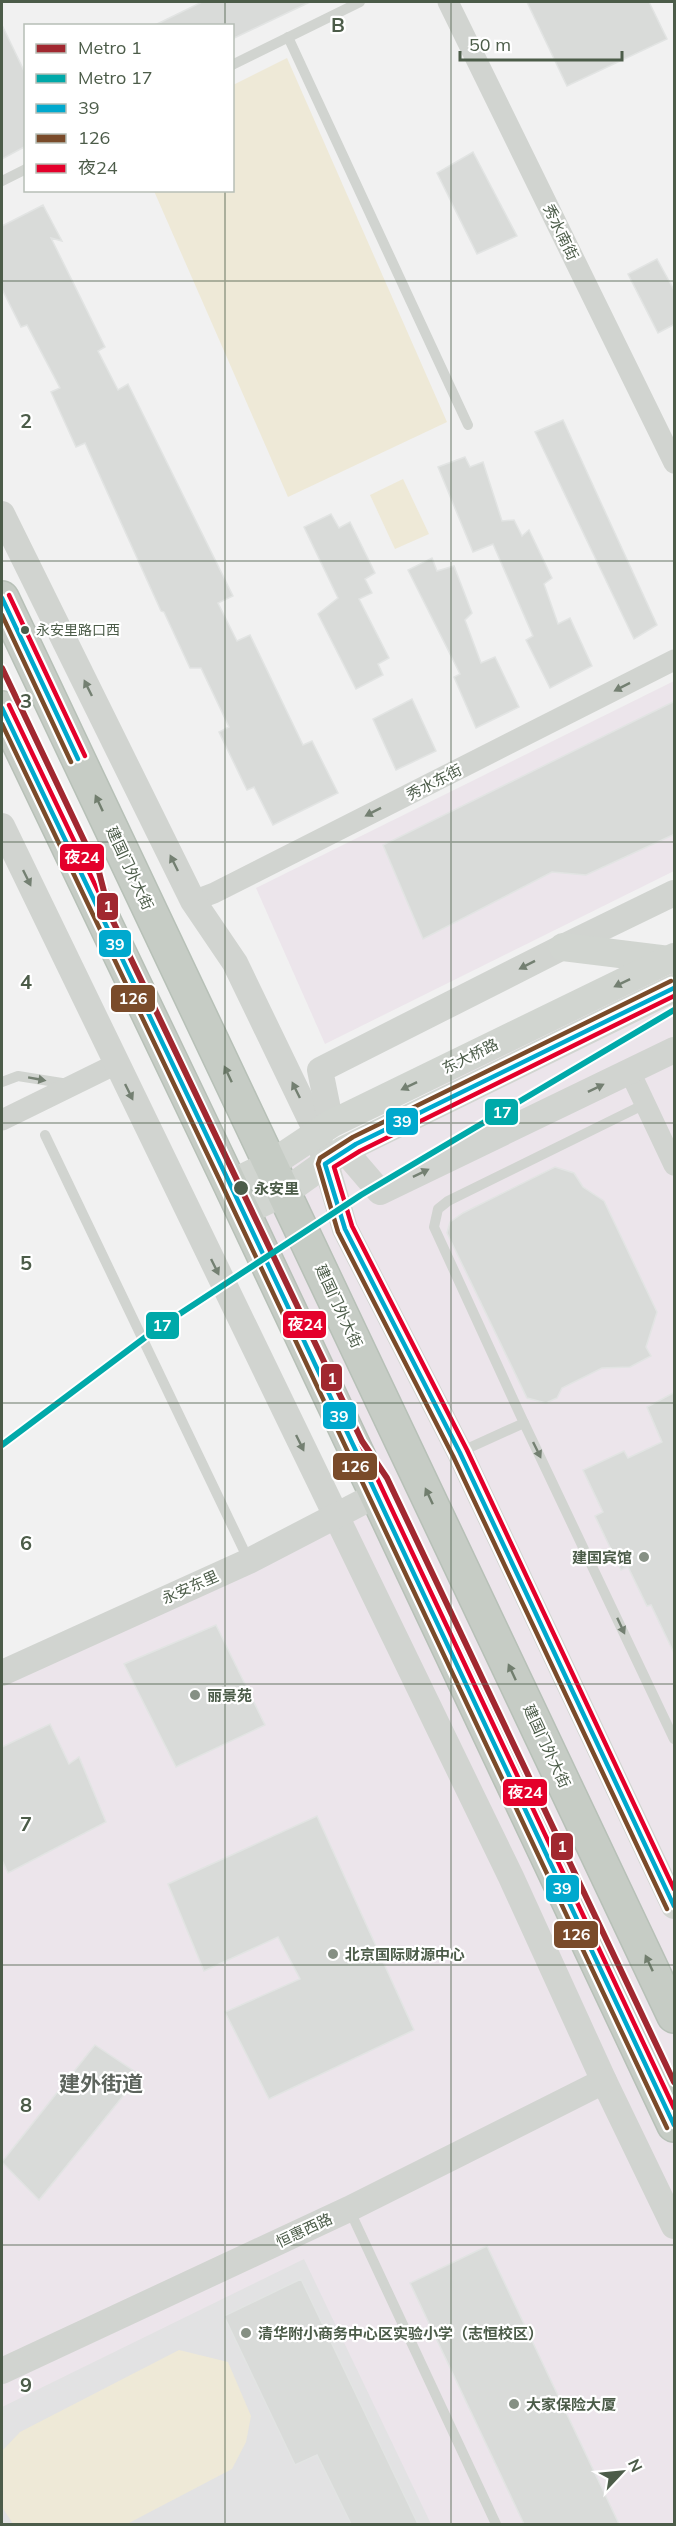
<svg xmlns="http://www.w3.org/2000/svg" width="676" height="2526" viewBox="0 0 676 2526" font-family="Mulish,'Noto Sans SC',sans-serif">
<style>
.commercial{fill:#ece5eb}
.education{fill:#e2e2e3}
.green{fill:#eee9d7}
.building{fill:#d9dbd9;stroke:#e2e4e3;stroke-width:1.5}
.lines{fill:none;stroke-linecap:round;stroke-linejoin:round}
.trunk-casing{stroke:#b7c0b7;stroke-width:36}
.service{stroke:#d1d4d0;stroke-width:10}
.minor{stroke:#d1d4d0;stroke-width:21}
.tertiary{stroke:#d1d4d0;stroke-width:26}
.secondary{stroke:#d1d5d0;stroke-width:28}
.trunk{stroke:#c6ccc5;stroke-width:33}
.bus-1-casing{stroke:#fff;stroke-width:9}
.bus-2-casing{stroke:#fff;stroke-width:9}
.bus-3-casing{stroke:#fff;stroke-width:9}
.bus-1{stroke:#00a9ce;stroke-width:4.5}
.bus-2{stroke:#7a4b2a;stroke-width:4.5}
.bus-3{stroke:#e4002b;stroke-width:4.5}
.metro-1-casing{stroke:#fff;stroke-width:10}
.metro-2-casing{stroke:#fff;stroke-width:10}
.metro-1{stroke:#a12830;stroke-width:6}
.metro-2{stroke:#00a9a9;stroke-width:6}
.oneway{fill:#748072}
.oneway2{fill:#717e6e}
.grid{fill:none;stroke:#4c5c49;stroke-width:1.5;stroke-opacity:0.55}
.bus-dot{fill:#4c5c49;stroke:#fff;stroke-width:2}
.poi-dot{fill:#869084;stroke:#fff;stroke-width:2}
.labels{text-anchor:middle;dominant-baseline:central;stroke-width:4.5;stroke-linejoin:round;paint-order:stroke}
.bus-label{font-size:14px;fill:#4c5c49;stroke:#fff;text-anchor:start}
.street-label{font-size:15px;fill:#4c5c49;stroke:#fff}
.stop-label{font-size:15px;font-weight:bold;fill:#4c5c49;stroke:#fff;text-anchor:start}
.poi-label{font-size:15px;font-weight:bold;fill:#4c5c49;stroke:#fff;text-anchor:start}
.district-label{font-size:21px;font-weight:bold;fill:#5d645d;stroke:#fff}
.grid-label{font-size:20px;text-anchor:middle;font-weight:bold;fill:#4c5c49;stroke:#fff;stroke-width:4.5;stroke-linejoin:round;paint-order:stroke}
.line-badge{stroke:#fff;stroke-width:2}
.badge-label{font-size:16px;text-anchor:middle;font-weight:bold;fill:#fff}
</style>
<rect width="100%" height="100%" fill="#f1f1f1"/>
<g class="commercial">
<path d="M 674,681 L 674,871 L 325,1044 L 256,888 Z"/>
<path d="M 674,967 L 674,2524 L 2,2524 L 2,1675 L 376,1495 L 240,1189 Z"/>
</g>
<path class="education" d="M 304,2259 L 431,2524 L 2,2524 L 2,2407 Z"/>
<g class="green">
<path d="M 287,58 L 447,422 L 288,497 L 154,191 L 232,190 L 233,85 Z"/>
<path d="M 403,479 L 429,534 L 395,549 L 370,495 Z"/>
<path d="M 179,2350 L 228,2362 L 251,2416 L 246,2442 L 232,2469 L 127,2524 L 13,2524 L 2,2507 L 2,2451 L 20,2432 Z"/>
</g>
<g class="building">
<path d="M 202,2 L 310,2 L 232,39 L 232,26 L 153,26 Z"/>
<path d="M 527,2 L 649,2 L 667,39 L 567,86 Z"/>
<path d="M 2,25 L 26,75 L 26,146 L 2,159 Z"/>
<path d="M 473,152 L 517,236 L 477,254 L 437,173 Z"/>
<path d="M 43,205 L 62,241 L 51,238 L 105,347 L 98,351 L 118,390 L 128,384 L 233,596 L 218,603 L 237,641 L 250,635 L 303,745 L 312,741 L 338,793 L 273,825 L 254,787 L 247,790 L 219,732 L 229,727 L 201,668 L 190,668 L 164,612 L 161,611 L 85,443 L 76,447 L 51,392 L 60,388 L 27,325 L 21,327 L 2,289 L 2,226 Z"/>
<path d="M 657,259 L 675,292 L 675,324 L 658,333 L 628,274 Z"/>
<path d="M 563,420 L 657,625 L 634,639 L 535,432 Z"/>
<path d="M 465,457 L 470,467 L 483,462 L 502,521 L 514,520 L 522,536 L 529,530 L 552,578 L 544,584 L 558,624 L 570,618 L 592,666 L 550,688 L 526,640 L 533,636 L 493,544 L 473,552 L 438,467 Z"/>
<path d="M 331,514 L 339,528 L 350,522 L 375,573 L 365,579 L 372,593 L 359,599 L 389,658 L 378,664 L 383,675 L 356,689 L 318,614 L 338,598 L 304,527 Z"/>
<path d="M 432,558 L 437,571 L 454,566 L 472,613 L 465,620 L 481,663 L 495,657 L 519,707 L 476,728 L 454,677 L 460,674 L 408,570 Z"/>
<path d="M 412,699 L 436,751 L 396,770 L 373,719 Z"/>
<path d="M 675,701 L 675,834 L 586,875 L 552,872 L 423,939 L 383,845 Z"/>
<path d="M 555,1167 L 574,1173 L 583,1187 L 604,1201 L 657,1312 L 646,1347 L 651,1356 L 630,1367 L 602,1368 L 562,1388 L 557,1398 L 546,1403 L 527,1398 L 447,1233 L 450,1222 L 463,1213 Z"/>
<path d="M 675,1392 L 675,1655 L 651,1605 L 647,1606 L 628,1567 L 621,1570 L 595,1516 L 603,1512 L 583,1470 L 624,1451 L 628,1458 L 662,1442 L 647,1407 Z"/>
<path d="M 216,1625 L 265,1725 L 176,1767 L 124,1664 Z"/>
<path d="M 50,1724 L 69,1764 L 79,1757 L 106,1822 L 8,1873 L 2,1860 L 2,1747 Z"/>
<path d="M 317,1816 L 414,2030 L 269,2099 L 225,2012 L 300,1979 L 278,1937 L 204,1971 L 168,1884 Z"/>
<path d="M 95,2045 L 140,2075 L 39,2200 L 2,2162 Z"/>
<path d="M 487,2246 L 619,2524 L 524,2524 L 410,2283 Z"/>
<path d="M 301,2279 L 418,2524 L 351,2524 L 317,2455 L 295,2465 L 224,2316 Z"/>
</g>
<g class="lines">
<defs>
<g id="trunk">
<path d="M 2,598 L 674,2016"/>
<path d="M 2,708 L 230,1184 L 674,2125"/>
</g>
</defs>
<use href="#trunk" class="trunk-casing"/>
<g class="service">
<path d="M 288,37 L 468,425"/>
<path d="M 232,65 L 360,2"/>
<path d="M 2,181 L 26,169"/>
<path d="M 2,1082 L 18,1076 L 68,1084"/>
<path d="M 45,1135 L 249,1561"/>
<path d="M 524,1423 L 434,1227 L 438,1209 L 448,1201 L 645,1104"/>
<path d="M 460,1452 L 524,1423 L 674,1739"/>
<path d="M 349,2209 L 496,2524"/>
</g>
<g class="minor">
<path d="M 448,2 L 674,463"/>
<path d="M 193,901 L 214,893 L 674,660"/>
<path d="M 630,1072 L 674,1165"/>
<path d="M 2,1120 L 116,1064"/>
</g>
<g class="tertiary">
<path d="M 2,514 L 193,901 L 235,963 L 317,1133 L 345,1229 L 460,1453 L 674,1906"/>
<path d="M 2,826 L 511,1877 L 604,2081 L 674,2226"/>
<path d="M 331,1124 L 320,1070 L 563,947 L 674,893"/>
<path d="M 344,1150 L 380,1192 L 674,1050"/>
<path d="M 2,1673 L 249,1561 L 376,1495"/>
<path d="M 2,2371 L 349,2209 L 604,2081"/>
</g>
<g class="secondary">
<path d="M 563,947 L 669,960"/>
<path d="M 230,1184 L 271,1164 L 331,1124 L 674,957"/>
<path d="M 243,1212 L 285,1192 L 344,1150 L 674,988"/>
</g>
<use href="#trunk" class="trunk"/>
<defs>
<g id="bus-1">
<path d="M 2,598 L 78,759"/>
<path d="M 2,708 L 230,1184 L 674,2125"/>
<path d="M 674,988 L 356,1144 L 325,1164 L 345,1229 L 460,1453 L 674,1906"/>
</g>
<g id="bus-2">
<path d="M 2,615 L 71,762"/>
<path d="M 2,724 L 223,1187 L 667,2128"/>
<path d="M 667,1909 L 453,1456 L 338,1232 L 318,1164 L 320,1158 L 353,1137 L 671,981"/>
</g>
<g id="bus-3">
<path d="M 9,595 L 85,756"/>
<path d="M 9,705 L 237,1181 L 674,2108"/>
<path d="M 674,996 L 360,1151 L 334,1167 L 352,1226 L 467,1450 L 674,1889"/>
</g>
</defs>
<use href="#bus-1" class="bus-1-casing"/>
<use href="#bus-2" class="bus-2-casing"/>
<use href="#bus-3" class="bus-3-casing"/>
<use href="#bus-1" class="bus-1"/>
<use href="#bus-2" class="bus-2"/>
<use href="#bus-3" class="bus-3"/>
<defs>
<path id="metro-1" d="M 2,668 L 99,872 L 110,915 L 362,1441 L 387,1478 L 674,2082"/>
<path id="metro-2" d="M 2,1445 L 155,1330 L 361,1195 L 674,1010"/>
</defs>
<use href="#metro-1" class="metro-1-casing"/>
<use href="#metro-2" class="metro-2-casing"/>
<use href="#metro-1" class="metro-1"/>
<use href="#metro-2" class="metro-2"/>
</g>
<defs><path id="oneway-solid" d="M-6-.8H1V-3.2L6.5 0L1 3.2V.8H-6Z" transform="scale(1.5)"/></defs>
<g class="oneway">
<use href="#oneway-solid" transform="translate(622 687) rotate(153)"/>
<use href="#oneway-solid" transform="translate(88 688) rotate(-116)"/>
<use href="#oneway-solid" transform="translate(373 812) rotate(153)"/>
<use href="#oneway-solid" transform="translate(174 863) rotate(-116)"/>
<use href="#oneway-solid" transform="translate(27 878) rotate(64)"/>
<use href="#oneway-solid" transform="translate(527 965) rotate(153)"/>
<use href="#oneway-solid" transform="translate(622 983) rotate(154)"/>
<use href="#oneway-solid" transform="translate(37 1079) rotate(10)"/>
<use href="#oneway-solid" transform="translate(409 1086) rotate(154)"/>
<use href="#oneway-solid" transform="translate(596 1088) rotate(-26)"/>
<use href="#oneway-solid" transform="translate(296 1090) rotate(-116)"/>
<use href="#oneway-solid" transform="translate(129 1092) rotate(64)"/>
<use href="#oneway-solid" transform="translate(421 1173) rotate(-26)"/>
<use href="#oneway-solid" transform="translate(215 1267) rotate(64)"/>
<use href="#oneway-solid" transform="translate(300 1443) rotate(64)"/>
<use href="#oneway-solid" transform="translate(537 1450) rotate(64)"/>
<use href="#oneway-solid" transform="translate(621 1626) rotate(65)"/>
</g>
<g class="oneway2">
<use href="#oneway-solid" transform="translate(99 803) rotate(-115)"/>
<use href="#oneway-solid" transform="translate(228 1074) rotate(-115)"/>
<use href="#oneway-solid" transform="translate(429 1496) rotate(-115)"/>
<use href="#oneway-solid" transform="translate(512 1672) rotate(-115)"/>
<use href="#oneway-solid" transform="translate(649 1963) rotate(-115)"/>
</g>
<path class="grid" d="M 225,2 L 225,26M 451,2 L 451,2524M 225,190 L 225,2524M 2,281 L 674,281M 2,561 L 674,561M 2,842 L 674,842M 2,1123 L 674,1123M 2,1403 L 674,1403M 2,1684 L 674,1684M 2,1965 L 674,1965M 2,2245 L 674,2245"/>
<g class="bus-dot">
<circle cx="25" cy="630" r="5"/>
<circle cx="241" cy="1188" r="8"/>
</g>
<g class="poi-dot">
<circle cx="644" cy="1557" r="6"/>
<circle cx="195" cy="1695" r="6"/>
<circle cx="333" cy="1954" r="6"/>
<circle cx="246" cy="2333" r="6"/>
<circle cx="514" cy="2404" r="6"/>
</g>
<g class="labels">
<g class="bus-label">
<text x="36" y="630">永安里路口西</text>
</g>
<g class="street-label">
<text transform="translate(561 232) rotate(64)">秀水南街</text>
<text transform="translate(434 782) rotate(-27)">秀水东街</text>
<text transform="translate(130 868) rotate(65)">建国门外大街</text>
<text transform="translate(470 1056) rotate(-26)">东大桥路</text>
<text transform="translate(339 1306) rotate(65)">建国门外大街</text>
<text transform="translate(190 1587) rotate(-24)">永安东里</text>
<text transform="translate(547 1746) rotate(65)">建国门外大街</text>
<text transform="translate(304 2230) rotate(-25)">恒惠西路</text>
</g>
<g class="stop-label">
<text x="254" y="1188">永安里</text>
</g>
<g class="poi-label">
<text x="632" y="1557" text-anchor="end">建国宾馆</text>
<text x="207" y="1695">丽景苑</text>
<text x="345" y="1954">北京国际财源中心</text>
<text x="258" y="2333">清华附小商务中心区实验小学（志恒校区）</text>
<text x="526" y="2404">大家保险大厦</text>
</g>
<g class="district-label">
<text x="101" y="2083">建外街道</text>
</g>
</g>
<g class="grid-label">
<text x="338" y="32">B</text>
<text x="26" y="428">2</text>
<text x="26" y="708">3</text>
<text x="26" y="989">4</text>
<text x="26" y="1270">5</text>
<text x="26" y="1550">6</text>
<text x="26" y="1831">7</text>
<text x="26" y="2112">8</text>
<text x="26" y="2392">9</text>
</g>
<g class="line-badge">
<rect x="59" y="843" width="46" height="29" rx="6" fill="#e4002b"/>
<rect x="96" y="892" width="23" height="29" rx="6" fill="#a12830"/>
<rect x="98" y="929" width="34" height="29" rx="6" fill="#00a9ce"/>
<rect x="110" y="984" width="46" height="29" rx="6" fill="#7a4b2a"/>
<rect x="484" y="1098" width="35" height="28" rx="6" fill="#00a9a9"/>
<rect x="385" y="1107" width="34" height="29" rx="6" fill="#00a9ce"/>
<rect x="282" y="1310" width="45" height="29" rx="6" fill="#e4002b"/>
<rect x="145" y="1311" width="35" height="29" rx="6" fill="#00a9a9"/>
<rect x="320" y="1363" width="23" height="29" rx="6" fill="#a12830"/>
<rect x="322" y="1401" width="35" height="29" rx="6" fill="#00a9ce"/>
<rect x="332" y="1452" width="46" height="29" rx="6" fill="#7a4b2a"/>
<rect x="502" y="1778" width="46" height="29" rx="6" fill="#e4002b"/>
<rect x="550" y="1832" width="24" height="29" rx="6" fill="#a12830"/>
<rect x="545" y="1874" width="35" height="29" rx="6" fill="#00a9ce"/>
<rect x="553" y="1920" width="46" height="29" rx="6" fill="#7a4b2a"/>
</g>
<g class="badge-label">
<text x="82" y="863">夜24</text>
<text x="108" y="912">1</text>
<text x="115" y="950">39</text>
<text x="133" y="1004">126</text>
<text x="502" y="1118">17</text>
<text x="402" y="1127">39</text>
<text x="305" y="1330">夜24</text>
<text x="162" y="1331">17</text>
<text x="332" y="1384">1</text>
<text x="339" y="1422">39</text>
<text x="355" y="1472">126</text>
<text x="525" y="1798">夜24</text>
<text x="562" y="1852">1</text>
<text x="562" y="1894">39</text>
<text x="576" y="1940">126</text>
</g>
<rect width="676" height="2526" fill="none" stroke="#4c5c49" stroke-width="6"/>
<rect x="24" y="24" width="210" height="168" fill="#ffffff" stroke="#b7beb6" stroke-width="1.5"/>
<rect x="36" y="44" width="30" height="9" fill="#a12830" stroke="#b7beb6" stroke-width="1.5"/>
<text x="78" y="54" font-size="18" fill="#4c5c49">Metro 1</text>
<rect x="36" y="74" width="30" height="9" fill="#00a9a9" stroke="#b7beb6" stroke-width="1.5"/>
<text x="78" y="84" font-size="18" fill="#4c5c49">Metro 17</text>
<rect x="36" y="104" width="30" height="9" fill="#00a9ce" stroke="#b7beb6" stroke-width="1.5"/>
<text x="78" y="114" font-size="18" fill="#4c5c49">39</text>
<rect x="36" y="134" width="30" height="9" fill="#7a4b2a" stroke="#b7beb6" stroke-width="1.5"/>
<text x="78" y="144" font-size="18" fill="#4c5c49">126</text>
<rect x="36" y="164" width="30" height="9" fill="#e4002b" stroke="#b7beb6" stroke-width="1.5"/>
<text x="78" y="174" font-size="18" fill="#4c5c49">夜24</text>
<g transform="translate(622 2472) rotate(64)" stroke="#ffffff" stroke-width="4.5" paint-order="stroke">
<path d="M0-4.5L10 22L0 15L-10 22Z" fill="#4c5c49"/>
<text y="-9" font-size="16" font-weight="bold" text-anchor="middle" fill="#4c5c49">N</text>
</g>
<path d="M460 51v9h162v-9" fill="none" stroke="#4c5c49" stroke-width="3"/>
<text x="469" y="51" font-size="18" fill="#4c5c49" stroke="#ffffff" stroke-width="4.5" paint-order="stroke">50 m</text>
</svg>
